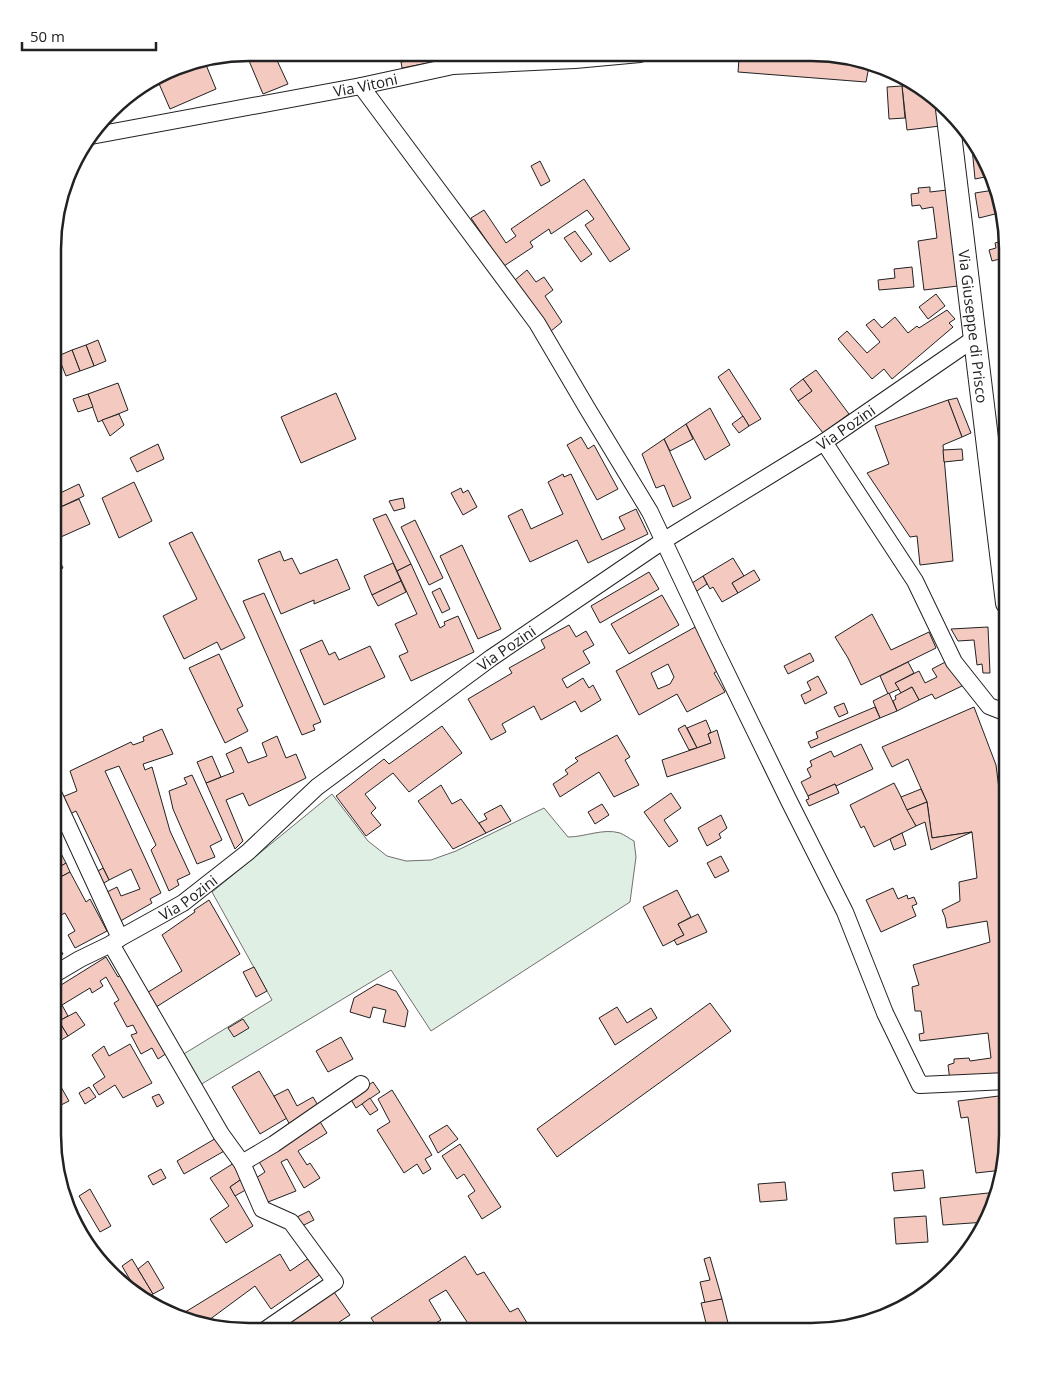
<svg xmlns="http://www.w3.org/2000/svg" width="1060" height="1384" viewBox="0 0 1060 1384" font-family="'Open Sans',sans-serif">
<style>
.green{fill:#e0efe3;stroke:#6f6f6f}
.building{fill:#f3c9c0;stroke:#222;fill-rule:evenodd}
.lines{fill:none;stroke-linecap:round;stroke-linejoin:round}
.street-casing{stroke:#222;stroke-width:18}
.secondary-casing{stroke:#222;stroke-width:24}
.street{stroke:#fff;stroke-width:16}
.secondary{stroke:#fff;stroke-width:22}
.labels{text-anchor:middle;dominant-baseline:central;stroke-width:4;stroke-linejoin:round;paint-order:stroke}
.street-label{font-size:15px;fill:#222;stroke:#fff}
.rim{fill:none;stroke:#222;stroke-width:2.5}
</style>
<rect width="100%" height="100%" fill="#fff"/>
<path class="green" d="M 332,794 L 368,841 L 387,856 L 406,861 L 431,860 L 456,851 L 544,808 L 568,837 C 585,837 603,828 620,833 C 625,835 630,839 634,841 L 636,857 L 630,902 L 431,1031 L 391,970 L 200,1085 L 182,1055 L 272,1000 L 212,892 Z"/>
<g class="building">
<path d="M 255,53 L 261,53 L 263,59 L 274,54 L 288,84 L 263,94 L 247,56 Z"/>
<path d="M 399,53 L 441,53 L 442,55 L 401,62 Z"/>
<path d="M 791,54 L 832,54 L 832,56 L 843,57 L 844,57 L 844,63 L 862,64 L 869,66 L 866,82 L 738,72 L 739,59 Z"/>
<path d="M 442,55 L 443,60 L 402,68 L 401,62 Z"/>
<path d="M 204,60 L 216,89 L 170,109 L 157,79 L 185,63 Z"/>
<path d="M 917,84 L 921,86 L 937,100 L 940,126 L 907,130 L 902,86 Z"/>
<path d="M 902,86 L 905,118 L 889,119 L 887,87 Z"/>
<path d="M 971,137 L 987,162 L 990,176 L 975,179 Z"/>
<path d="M 540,161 L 550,181 L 541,186 L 531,166 Z"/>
<path d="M 584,179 L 630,249 L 610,262 L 585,225 L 594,219 L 587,210 L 551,234 L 549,229 L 530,242 L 533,247 L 504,266 L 471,218 L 484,210 L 506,243 L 516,236 L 511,229 Z"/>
<path d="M 930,187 L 930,192 L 947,190 L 958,286 L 924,290 L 918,241 L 937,238 L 933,207 L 922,209 L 920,205 L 912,206 L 911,194 L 919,193 L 918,188 Z"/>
<path d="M 994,190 L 999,213 L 979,218 L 975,193 Z"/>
<path d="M 575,231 L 592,254 L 581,262 L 564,238 Z"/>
<path d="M 1005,240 L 1007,248 L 1007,266 L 1002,267 L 1000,259 L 992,261 L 989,250 L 996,248 L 995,243 Z"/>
<path d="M 912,267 L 914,287 L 879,290 L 878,280 L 895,278 L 894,269 Z"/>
<path d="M 527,270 L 536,282 L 544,277 L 553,290 L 545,296 L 562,322 L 551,331 L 515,280 Z"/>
<path d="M 936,294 L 945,306 L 928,319 L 919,307 Z"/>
<path d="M 947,310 L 955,319 L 949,323 L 953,327 L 892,379 L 884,369 L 872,379 L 838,339 L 847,331 L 867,353 L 880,342 L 866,325 L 874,319 L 882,328 L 895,317 L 908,333 L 917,326 L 919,328 Z"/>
<path d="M 98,340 L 106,361 L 94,366 L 86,345 Z"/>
<path d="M 86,345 L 94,366 L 80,371 L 72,350 Z"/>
<path d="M 72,350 L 80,371 L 66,376 L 58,356 Z"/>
<path d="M 729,369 L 761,419 L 749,426 L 718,377 Z"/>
<path d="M 816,370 L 849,414 L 823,433 L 798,401 L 812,391 L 803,379 Z"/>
<path d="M 803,379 L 812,391 L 798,401 L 790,389 Z"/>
<path d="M 118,383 L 128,410 L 98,422 L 88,394 Z"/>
<path d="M 336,393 L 356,439 L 301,463 L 281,417 Z"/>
<path d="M 88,394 L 93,407 L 78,412 L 73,399 Z"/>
<path d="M 957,398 L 971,433 L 962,437 L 948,400 Z"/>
<path d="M 948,400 L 962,437 L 943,445 L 953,561 L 920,565 L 917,536 L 910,537 L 867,473 L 889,464 L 875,426 Z"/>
<path d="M 710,408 L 730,445 L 705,460 L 686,424 Z"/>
<path d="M 119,414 L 124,425 L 110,436 L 102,420 Z"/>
<path d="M 743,416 L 749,426 L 739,433 L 732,424 Z"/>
<path d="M 686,424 L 693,439 L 670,451 L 664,439 Z"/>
<path d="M 581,437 L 588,449 L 594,445 L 618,489 L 597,500 L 567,445 Z"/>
<path d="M 664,439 L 691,498 L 673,507 L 664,485 L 656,488 L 642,454 Z"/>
<path d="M 158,444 L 164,459 L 137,472 L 130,458 Z"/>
<path d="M 962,449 L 963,460 L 944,462 L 943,450 Z"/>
<path d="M 563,474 L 564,477 L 571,474 L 602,540 L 625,529 L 619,517 L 636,509 L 648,534 L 588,563 L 577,540 L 530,562 L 508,516 L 522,509 L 531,529 L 563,514 L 548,482 Z"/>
<path d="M 134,482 L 152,521 L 119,538 L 102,498 Z"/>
<path d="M 79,484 L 84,496 L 54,510 L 54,496 Z"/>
<path d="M 461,488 L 463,493 L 468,490 L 477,507 L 463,515 L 451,493 Z"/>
<path d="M 403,498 L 405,508 L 394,511 L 389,501 Z"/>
<path d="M 79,499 L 90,524 L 54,540 L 54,510 Z"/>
<path d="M 386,514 L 411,564 L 397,571 L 373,519 Z"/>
<path d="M 415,520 L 443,578 L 429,585 L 401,527 Z"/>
<path d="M 192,532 L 245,638 L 221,650 L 217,642 L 184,659 L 163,616 L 197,599 L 169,543 Z"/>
<path d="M 462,545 L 501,629 L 478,639 L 440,556 Z"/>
<path d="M 54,548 L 63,568 L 54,572 Z"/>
<path d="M 280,551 L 284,561 L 292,558 L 300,574 L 337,559 L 350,589 L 314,604 L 314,600 L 281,614 L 258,560 Z"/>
<path d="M 733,558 L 744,576 L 732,583 L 738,593 L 722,602 L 713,587 L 710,589 L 703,576 Z"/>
<path d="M 393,563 L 401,581 L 372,595 L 364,576 Z"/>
<path d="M 411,564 L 440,628 L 445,625 L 444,622 L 458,616 L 474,652 L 411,681 L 399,656 L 408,652 L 395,624 L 417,614 L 397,571 Z"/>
<path d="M 754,570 L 760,580 L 738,593 L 732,583 Z"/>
<path d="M 649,572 L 659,589 L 600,623 L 591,606 Z"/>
<path d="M 703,576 L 707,584 L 694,593 L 689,585 Z"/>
<path d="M 401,581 L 406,592 L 378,606 L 372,595 Z"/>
<path d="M 440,588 L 450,609 L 442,613 L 432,592 Z"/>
<path d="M 264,593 L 321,722 L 313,725 L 315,730 L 302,735 L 243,601 Z"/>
<path d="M 662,595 L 679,625 L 629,654 L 611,624 Z"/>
<path d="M 872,614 L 891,650 L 929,632 L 936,648 L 861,685 L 848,658 L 835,637 Z"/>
<path d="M 569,625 L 576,637 L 586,631 L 594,645 L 583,651 L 590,663 L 562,679 L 567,688 L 583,678 L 589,688 L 593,685 L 601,700 L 581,712 L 575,701 L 541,720 L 534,706 L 502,724 L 506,732 L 491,740 L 468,699 L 512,673 L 509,668 L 545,648 L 541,640 Z"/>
<path d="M 697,626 L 719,670 L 714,673 L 725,692 L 687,712 L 677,694 L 639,715 L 616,671 ZM 668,664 L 674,677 L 670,684 L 658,689 L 651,673 Z"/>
<path d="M 988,627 L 990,673 L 983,673 L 982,664 L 977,665 L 974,640 L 958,641 L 951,629 Z"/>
<path d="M 322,640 L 329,655 L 335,652 L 339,660 L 370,646 L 385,677 L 324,705 L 300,650 Z"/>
<path d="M 810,653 L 814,661 L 788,674 L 784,666 Z"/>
<path d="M 219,654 L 243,706 L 237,709 L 248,731 L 225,743 L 189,668 Z"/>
<path d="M 951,659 L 964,685 L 935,699 L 932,694 L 919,700 L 912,687 L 901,693 L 895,683 L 919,671 L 925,683 L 937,677 L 932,669 Z"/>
<path d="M 908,662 L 914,673 L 895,683 L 899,689 L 888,694 L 880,676 Z"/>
<path d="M 818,676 L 827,693 L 805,704 L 801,695 L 811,690 L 807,682 Z"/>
<path d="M 912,687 L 919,700 L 897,711 L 893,701 L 896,699 L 895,696 Z"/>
<path d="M 889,693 L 897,711 L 880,718 L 873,701 Z"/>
<path d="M 844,703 L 848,713 L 839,717 L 834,707 Z"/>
<path d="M 875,707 L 880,718 L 811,748 L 808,742 L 818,738 L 816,732 Z"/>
<path d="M 974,707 L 996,765 L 1007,853 L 1007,1076 L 950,1081 L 948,1065 L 954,1063 L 954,1059 L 969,1058 L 970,1061 L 991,1058 L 988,1033 L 920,1041 L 919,1034 L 924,1033 L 921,1011 L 915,1011 L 912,987 L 919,985 L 913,965 L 990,942 L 987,921 L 947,928 L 945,917 L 942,910 L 960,901 L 959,882 L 977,878 L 972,832 L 932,838 L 927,802 L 908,759 L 892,767 L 882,747 Z"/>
<path d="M 706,720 L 711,732 L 708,734 L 711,743 L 697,748 L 687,728 Z"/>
<path d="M 685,725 L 697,748 L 689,750 L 678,729 Z"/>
<path d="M 442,726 L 462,753 L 409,792 L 393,773 L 365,794 L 376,808 L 371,813 L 381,825 L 366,836 L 336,796 L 384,759 L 389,764 Z"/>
<path d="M 162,729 L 173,754 L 143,764 L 145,770 L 152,767 L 170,831 L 190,874 L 177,880 L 179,885 L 169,891 L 151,850 L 156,845 L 119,766 L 105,771 L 161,893 L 150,899 L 152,903 L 117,923 L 103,894 L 117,887 L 121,896 L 140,889 L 131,869 L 109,880 L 76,811 L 68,815 L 60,798 L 77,791 L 70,771 L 131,742 L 133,745 L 144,741 L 143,737 Z"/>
<path d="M 717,730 L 725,758 L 667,777 L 662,760 L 711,743 L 708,734 Z"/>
<path d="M 617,735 L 630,757 L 625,760 L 639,785 L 614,797 L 599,772 L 560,797 L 553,784 L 568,774 L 565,770 L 578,761 L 575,758 Z"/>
<path d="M 277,736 L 286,758 L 296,754 L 306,778 L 249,806 L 243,793 L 226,800 L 243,841 L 235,849 L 206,783 L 234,772 L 226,754 L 241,747 L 248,763 L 267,756 L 262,743 Z"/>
<path d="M 861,744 L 873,769 L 836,786 L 835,784 L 808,796 L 801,782 L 811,777 L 807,769 L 812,766 L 810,761 L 831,751 L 834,757 Z"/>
<path d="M 212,756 L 221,777 L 206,783 L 197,762 Z"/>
<path d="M 192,775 L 222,840 L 210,846 L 215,857 L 197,864 L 173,809 L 169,791 L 187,784 L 184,778 Z"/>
<path d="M 894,783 L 916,826 L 874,847 L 864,826 L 861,828 L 850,805 Z"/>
<path d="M 835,784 L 839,793 L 809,806 L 806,800 L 809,799 L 808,796 Z"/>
<path d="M 441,785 L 452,804 L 461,799 L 486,833 L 453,849 L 418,801 Z"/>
<path d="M 921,789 L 927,802 L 907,810 L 901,797 Z"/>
<path d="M 671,793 L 681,808 L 664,820 L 678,841 L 669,847 L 644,812 Z"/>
<path d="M 927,802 L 932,838 L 972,832 L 931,850 L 925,822 L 916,826 L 907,810 Z"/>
<path d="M 602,804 L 609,815 L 595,824 L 588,812 Z"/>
<path d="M 501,805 L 511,821 L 486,833 L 479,823 L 487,819 L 484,814 Z"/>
<path d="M 721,815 L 727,828 L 719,834 L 721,838 L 707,846 L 698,828 Z"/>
<path d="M 902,833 L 906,845 L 894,850 L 890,839 Z"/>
<path d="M 53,838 L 66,863 L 53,871 Z"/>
<path d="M 721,856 L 729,871 L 715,878 L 707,863 Z"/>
<path d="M 66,863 L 70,872 L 53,881 L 53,871 Z"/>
<path d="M 103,868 L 109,880 L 99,886 L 93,874 Z"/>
<path d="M 70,872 L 86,902 L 90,899 L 107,931 L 75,948 L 68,935 L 75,931 L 65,913 L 59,916 L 53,904 L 53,881 Z"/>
<path d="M 893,888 L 898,899 L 907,895 L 908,899 L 914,897 L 917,904 L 912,906 L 916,916 L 881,932 L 866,900 Z"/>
<path d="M 677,890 L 691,917 L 678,924 L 684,935 L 663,946 L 643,907 Z"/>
<path d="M 209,900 L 240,954 L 153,1009 L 145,994 L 182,971 L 162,935 L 195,912 L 194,910 Z"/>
<path d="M 698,914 L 707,932 L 677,945 L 674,940 L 684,935 L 678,924 Z"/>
<path d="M 53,937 L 63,954 L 53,960 Z"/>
<path d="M 106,957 L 118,977 L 122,974 L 167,1053 L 158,1059 L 152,1048 L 141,1054 L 131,1035 L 137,1033 L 133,1025 L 127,1027 L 114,1003 L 119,1000 L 106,977 L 100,981 L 103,986 L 92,993 L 90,988 L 62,1005 L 68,1016 L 59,1021 L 68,1036 L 53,1045 L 53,990 Z"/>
<path d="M 254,967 L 267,991 L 256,997 L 243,972 Z"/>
<path d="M 377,984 L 396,991 L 408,1011 L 405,1027 L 383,1022 L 386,1010 L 373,1007 L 370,1018 L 350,1012 L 354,998 Z"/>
<path d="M 710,1003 L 731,1031 L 557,1157 L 537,1129 Z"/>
<path d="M 617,1007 L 627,1023 L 651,1008 L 657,1018 L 615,1045 L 599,1018 Z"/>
<path d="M 76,1012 L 85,1025 L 68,1036 L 59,1021 Z"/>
<path d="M 243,1019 L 249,1028 L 234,1037 L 228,1028 Z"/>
<path d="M 341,1037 L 353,1059 L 328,1072 L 316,1051 Z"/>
<path d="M 130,1044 L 152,1083 L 123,1098 L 115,1085 L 99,1095 L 93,1085 L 105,1077 L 92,1055 L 104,1046 L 109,1056 Z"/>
<path d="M 259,1071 L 287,1118 L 260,1134 L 232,1087 Z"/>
<path d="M 373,1082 L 380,1092 L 356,1108 L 350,1098 Z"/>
<path d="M 61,1087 L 69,1101 L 59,1106 L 53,1094 L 53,1091 Z"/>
<path d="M 89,1087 L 96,1097 L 85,1104 L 79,1093 Z"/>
<path d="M 288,1089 L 297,1106 L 313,1097 L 319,1107 L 290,1125 L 274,1096 Z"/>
<path d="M 392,1090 L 432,1155 L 425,1159 L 431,1169 L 423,1174 L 417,1164 L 404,1173 L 377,1130 L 390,1122 L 378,1099 Z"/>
<path d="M 159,1094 L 164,1103 L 157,1107 L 152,1097 Z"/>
<path d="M 1007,1095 L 1007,1148 L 1003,1170 L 976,1173 L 968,1117 L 961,1118 L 958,1101 Z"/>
<path d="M 370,1098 L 378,1110 L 370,1115 L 362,1104 Z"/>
<path d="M 319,1120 L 327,1133 L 298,1151 L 307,1165 L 310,1163 L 320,1178 L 304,1188 L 287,1159 L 281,1162 L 296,1191 L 263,1204 L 256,1178 L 265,1172 L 257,1158 Z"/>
<path d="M 447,1125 L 458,1139 L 438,1153 L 429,1136 Z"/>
<path d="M 218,1137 L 226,1150 L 184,1174 L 177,1161 Z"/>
<path d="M 460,1144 L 501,1207 L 482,1219 L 468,1196 L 475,1191 L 464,1174 L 457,1179 L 442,1156 Z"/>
<path d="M 234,1163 L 243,1178 L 230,1187 L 253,1226 L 226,1243 L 210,1219 L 229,1206 L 210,1178 Z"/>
<path d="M 161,1169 L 166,1178 L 153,1185 L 148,1176 Z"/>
<path d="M 923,1170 L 925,1188 L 894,1191 L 892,1173 Z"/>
<path d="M 243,1178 L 249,1188 L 235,1196 L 230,1187 Z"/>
<path d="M 785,1182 L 787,1200 L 760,1202 L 758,1184 Z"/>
<path d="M 90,1189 L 111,1226 L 100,1232 L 79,1196 Z"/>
<path d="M 998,1192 L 997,1199 L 986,1222 L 943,1225 L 940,1198 Z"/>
<path d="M 309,1211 L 314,1220 L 298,1228 L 293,1219 Z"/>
<path d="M 926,1216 L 928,1242 L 896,1244 L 894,1218 Z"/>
<path d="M 280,1254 L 290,1271 L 309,1258 L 321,1274 L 271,1309 L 255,1286 L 209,1320 L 213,1326 L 182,1314 Z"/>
<path d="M 465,1256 L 477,1275 L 484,1272 L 510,1312 L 518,1308 L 532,1331 L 473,1331 L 446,1290 L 429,1300 L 441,1320 L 424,1330 L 379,1330 L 371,1318 Z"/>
<path d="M 710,1257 L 722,1299 L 705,1303 L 700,1282 L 710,1280 L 704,1259 Z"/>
<path d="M 132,1259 L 153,1294 L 144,1300 L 139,1298 L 131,1291 L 135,1288 L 122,1266 Z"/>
<path d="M 148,1261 L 164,1288 L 153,1294 L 138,1269 Z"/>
<path d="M 334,1292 L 350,1315 L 327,1330 L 285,1330 L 283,1325 Z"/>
<path d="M 722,1299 L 730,1331 L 708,1331 L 701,1303 Z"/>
</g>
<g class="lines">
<defs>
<g id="street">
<path d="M 361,86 L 537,323 L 587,408 L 650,512 L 711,641 L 789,801 L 845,912 L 885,1013 L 920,1085 L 1007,1081"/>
<path id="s1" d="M 91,136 L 361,86 L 453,66 L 575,60 L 640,54"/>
<path d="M 824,442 L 915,581 L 954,662 L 989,706 L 1007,713"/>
<path d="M 53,793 L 120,938"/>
<path d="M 111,944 L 221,1134 L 242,1163 L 274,1144 L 361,1084"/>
<path id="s2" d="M 53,975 L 80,959 L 111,944 L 120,938 L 183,903 L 248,852 L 317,787 L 491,658 L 663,541 L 824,442 L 975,338"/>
<path d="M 242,1163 L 262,1209 L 291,1222 L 335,1282 L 265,1330"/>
</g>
<g id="secondary">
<path id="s3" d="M 947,109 L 1007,603"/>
</g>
</defs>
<use href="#street" class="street-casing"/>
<use href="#secondary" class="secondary-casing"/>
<use href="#street" class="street"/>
<use href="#secondary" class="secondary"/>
</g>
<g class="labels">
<g class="street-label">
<text stroke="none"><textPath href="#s1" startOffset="279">Via Vitoni</textPath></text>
<text stroke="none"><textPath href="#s3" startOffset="219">Via Giuseppe di Prisco</textPath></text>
<text stroke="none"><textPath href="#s2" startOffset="966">Via Pozini</textPath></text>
<text stroke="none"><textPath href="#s2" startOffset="561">Via Pozini</textPath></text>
<text stroke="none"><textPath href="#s2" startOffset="156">Via Pozini</textPath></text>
</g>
</g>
<path d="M0 0H1060V1384H0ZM249 61H811A188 188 0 0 1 999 249V1135A188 188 0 0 1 811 1323H249A188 188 0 0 1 61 1135V249A188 188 0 0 1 249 61Z" fill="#fff" fill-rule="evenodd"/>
<path class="rim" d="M249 61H811A188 188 0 0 1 999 249V1135A188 188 0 0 1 811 1323H249A188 188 0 0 1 61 1135V249A188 188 0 0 1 249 61Z"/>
<path d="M22 42v8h134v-8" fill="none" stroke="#222222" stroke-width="2.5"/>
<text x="30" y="42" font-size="15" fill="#222222" stroke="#ffffff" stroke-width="4" paint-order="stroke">50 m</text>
</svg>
